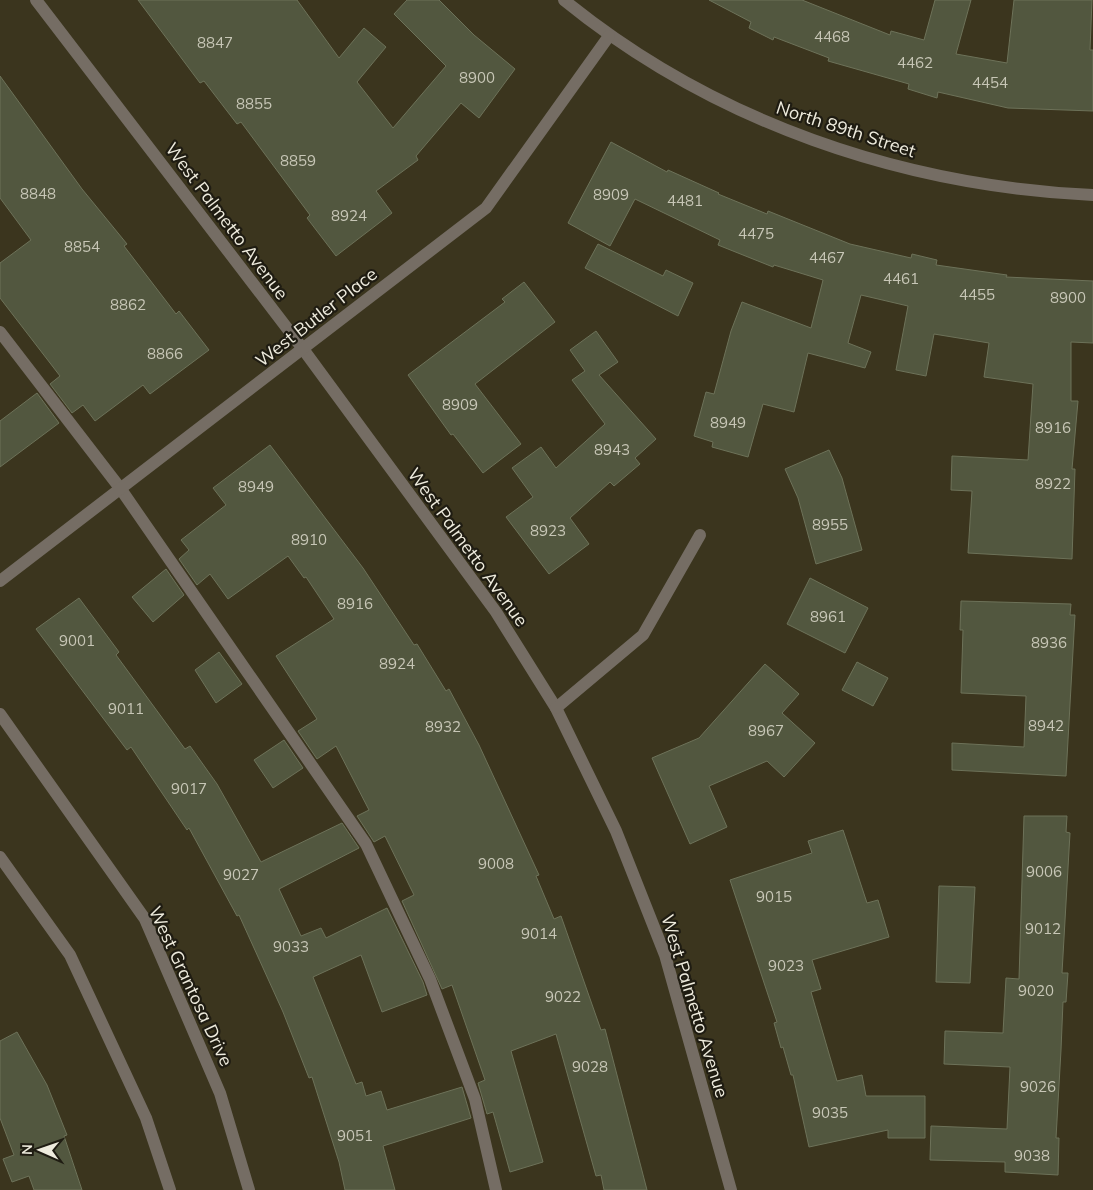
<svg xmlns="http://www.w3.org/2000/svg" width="1093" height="1190" viewBox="0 0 1093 1190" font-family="Mulish,sans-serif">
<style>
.building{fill:#52573f;stroke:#6d7259}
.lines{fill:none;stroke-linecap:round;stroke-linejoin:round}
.minor{stroke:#756d64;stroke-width:12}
.labels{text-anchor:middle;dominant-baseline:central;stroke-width:4.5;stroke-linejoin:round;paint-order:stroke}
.number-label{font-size:15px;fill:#c7c6b6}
.street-label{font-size:18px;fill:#eeebdd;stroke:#1f1c12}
</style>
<rect width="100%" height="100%" fill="#3b351e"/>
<g class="building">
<path d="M 138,0 L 297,0 L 339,58 L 364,28 L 386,47 L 357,82 L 393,128 L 446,66 L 394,14 L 407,0 L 439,0 L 474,35 L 515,69 L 479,118 L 461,103 L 416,156 L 418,160 L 376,191 L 392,213 L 336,256 L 307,218 L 310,215 L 241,122 L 237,124 L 204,81 L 200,83 Z"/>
<path d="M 709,0 L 802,0 L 890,35 L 891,31 L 924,40 L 935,0 L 971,0 L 956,54 L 1007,63 L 1014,0 L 1092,0 L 1090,50 L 1093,50 L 1093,111 L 1008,108 L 938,92 L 937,98 L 908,89 L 909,84 L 828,61 L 829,58 L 774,37 L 773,40 L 749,28 L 751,22 Z"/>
<path d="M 0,76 L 82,189 L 127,244 L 124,246 L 176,314 L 179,311 L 209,350 L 150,394 L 143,385 L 95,421 L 83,405 L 72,413 L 50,384 L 60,376 L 0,298 L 0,263 L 31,240 L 0,198 Z"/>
<path d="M 611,142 L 667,172 L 668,170 L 719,193 L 718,194 L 767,214 L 768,211 L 850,244 L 911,258 L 912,254 L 937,260 L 936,265 L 1007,275 L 1006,277 L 1093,281 L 1093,343 L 1071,342 L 1071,401 L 1078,401 L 1072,469 L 1075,469 L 1072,559 L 968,553 L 972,491 L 951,490 L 952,456 L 1028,460 L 1033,384 L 984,377 L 989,343 L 934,334 L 926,376 L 896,370 L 908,306 L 861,295 L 848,343 L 871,352 L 865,368 L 808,353 L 794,412 L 763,404 L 748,457 L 712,447 L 713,442 L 694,436 L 706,392 L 714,394 L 731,331 L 742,302 L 811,328 L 823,280 L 774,265 L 773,267 L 718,245 L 720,240 L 635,199 L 610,246 L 568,223 Z"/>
<path d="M 598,244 L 663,276 L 666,270 L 693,283 L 678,316 L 585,268 Z"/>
<path d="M 524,282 L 555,322 L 475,384 L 521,444 L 483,473 L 453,434 L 451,435 L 408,375 L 505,302 L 502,299 Z"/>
<path d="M 596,331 L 618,362 L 599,375 L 656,439 L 635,458 L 640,464 L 614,486 L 610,482 L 570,518 L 589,544 L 549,574 L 506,517 L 533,497 L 512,468 L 541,447 L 556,468 L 605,424 L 572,380 L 585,371 L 570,350 Z"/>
<path d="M 37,393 L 59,423 L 0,467 L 0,421 Z"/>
<path d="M 270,445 L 363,568 L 414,645 L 417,644 L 446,691 L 449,689 L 479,745 L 539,875 L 536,876 L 554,919 L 561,916 L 601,1030 L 605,1029 L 647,1190 L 604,1190 L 601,1175 L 596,1176 L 556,1034 L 511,1051 L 543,1162 L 510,1172 L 493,1112 L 487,1114 L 478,1083 L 485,1080 L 452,985 L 442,989 L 402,901 L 414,895 L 385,836 L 374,842 L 357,816 L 369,810 L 336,746 L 317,759 L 298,731 L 317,719 L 276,656 L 334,619 L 306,577 L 304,578 L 288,556 L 228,599 L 210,574 L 197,585 L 179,559 L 189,550 L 181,540 L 226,505 L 213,488 Z"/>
<path d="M 829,450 L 842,478 L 862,550 L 816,564 L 798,498 L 785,469 Z"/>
<path d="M 166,569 L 184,595 L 153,622 L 132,597 Z"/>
<path d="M 810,578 L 868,608 L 845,653 L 787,624 Z"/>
<path d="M 79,598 L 119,652 L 116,655 L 185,749 L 190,746 L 217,784 L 261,862 L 342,823 L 359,848 L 279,889 L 301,936 L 321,928 L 326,938 L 387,908 L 423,982 L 427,995 L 382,1012 L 361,955 L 313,977 L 356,1084 L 362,1082 L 366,1096 L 381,1091 L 387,1110 L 462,1087 L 471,1118 L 383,1146 L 395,1190 L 345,1190 L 339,1162 L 312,1077 L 309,1078 L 283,1012 L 239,915 L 237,916 L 189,828 L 187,830 L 131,747 L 127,750 L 36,629 Z"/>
<path d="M 961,601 L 1071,604 L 1070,615 L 1075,615 L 1066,776 L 952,770 L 952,743 L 1024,747 L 1026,696 L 961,693 L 963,630 L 960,630 Z"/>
<path d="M 219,652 L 242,684 L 216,703 L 195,670 Z"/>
<path d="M 857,662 L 888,678 L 873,706 L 842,690 Z"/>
<path d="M 765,664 L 799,694 L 782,713 L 815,743 L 784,777 L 767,761 L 709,786 L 727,827 L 690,844 L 652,758 L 699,738 Z"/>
<path d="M 284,740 L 303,768 L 273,788 L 254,760 Z"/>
<path d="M 1024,816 L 1067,816 L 1066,832 L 1070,833 L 1062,973 L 1068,973 L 1066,1002 L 1063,1002 L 1061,1050 L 1056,1138 L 1059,1138 L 1058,1175 L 1005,1172 L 1005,1162 L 930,1160 L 931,1126 L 1007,1129 L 1010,1067 L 944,1064 L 945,1031 L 1003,1033 L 1006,978 L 1019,979 Z"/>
<path d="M 843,830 L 867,903 L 878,900 L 889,937 L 812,960 L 821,989 L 811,992 L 837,1081 L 862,1075 L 866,1096 L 925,1096 L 925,1138 L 888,1138 L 888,1130 L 809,1147 L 793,1075 L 791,1075 L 783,1047 L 781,1048 L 774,1023 L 777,1022 L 730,880 L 812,853 L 808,841 Z"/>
<path d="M 939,886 L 975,887 L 970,983 L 936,982 Z"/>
<path d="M 17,1032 L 47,1085 L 67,1135 L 64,1136 L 82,1190 L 34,1190 L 29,1176 L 12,1182 L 3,1159 L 14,1155 L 0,1118 L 0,1041 Z"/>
</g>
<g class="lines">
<g class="minor">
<path d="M 36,0 L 303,349 L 496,612 L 556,708 L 616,831 L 665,955 L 731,1190"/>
<path d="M 564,0 C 714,122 901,186 1093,195"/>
<path d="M 0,332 L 120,488 L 366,844 L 430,979 L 475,1099 L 496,1190"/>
<path d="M 0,581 L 486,208 L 609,36"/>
<path d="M 556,708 L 643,635 L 700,535"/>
<path d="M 0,714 L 145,919 L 220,1093 L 249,1190"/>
<path d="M 0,857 L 70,955 L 146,1118 L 170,1190"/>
</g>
</g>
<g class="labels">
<g class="number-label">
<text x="832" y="36">4468</text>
<text x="215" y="42">8847</text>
<text x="915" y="62">4462</text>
<text x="477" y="77">8900</text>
<text x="990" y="82">4454</text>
<text x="254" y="103">8855</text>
<text x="298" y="160">8859</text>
<text x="38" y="193">8848</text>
<text x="611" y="194">8909</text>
<text x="685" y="200">4481</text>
<text x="349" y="215">8924</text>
<text x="756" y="233">4475</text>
<text x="82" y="246">8854</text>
<text x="827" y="257">4467</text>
<text x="901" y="278">4461</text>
<text x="977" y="294">4455</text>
<text x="1068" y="297">8900</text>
<text x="128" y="304">8862</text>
<text x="165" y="353">8866</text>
<text x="460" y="404">8909</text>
<text x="728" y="422">8949</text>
<text x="1053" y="427">8916</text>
<text x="612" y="449">8943</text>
<text x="1053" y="483">8922</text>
<text x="256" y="486">8949</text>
<text x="830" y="524">8955</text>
<text x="548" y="530">8923</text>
<text x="309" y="539">8910</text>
<text x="355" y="603">8916</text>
<text x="828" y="616">8961</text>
<text x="77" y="640">9001</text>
<text x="1049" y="642">8936</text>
<text x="397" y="663">8924</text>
<text x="126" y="708">9011</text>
<text x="1046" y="725">8942</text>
<text x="443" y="726">8932</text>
<text x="766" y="730">8967</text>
<text x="189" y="788">9017</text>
<text x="496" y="863">9008</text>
<text x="1044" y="871">9006</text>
<text x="241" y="874">9027</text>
<text x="774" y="896">9015</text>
<text x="1043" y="928">9012</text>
<text x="539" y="933">9014</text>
<text x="291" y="946">9033</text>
<text x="786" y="965">9023</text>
<text x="1036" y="990">9020</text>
<text x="563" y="996">9022</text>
<text x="590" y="1066">9028</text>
<text x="1038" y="1086">9026</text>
<text x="830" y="1112">9035</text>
<text x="355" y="1135">9051</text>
<text x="1032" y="1155">9038</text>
</g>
<g class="street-label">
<text transform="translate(846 129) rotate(18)">North 89th Street</text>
<text transform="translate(227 221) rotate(53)">West Palmetto Avenue</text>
<text transform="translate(316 317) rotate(-38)">West Butler Place</text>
<text transform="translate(468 547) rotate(54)">West Palmetto Avenue</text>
<text transform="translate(191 986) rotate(65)">West Grantosa Drive</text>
<text transform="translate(695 1006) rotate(73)">West Palmetto Avenue</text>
</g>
</g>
<g transform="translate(40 1150) rotate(272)" stroke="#1f1c12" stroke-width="4" paint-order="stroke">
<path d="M0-4L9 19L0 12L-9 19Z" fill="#eeebdd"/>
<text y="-8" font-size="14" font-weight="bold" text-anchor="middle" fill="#eeebdd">N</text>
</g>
</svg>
